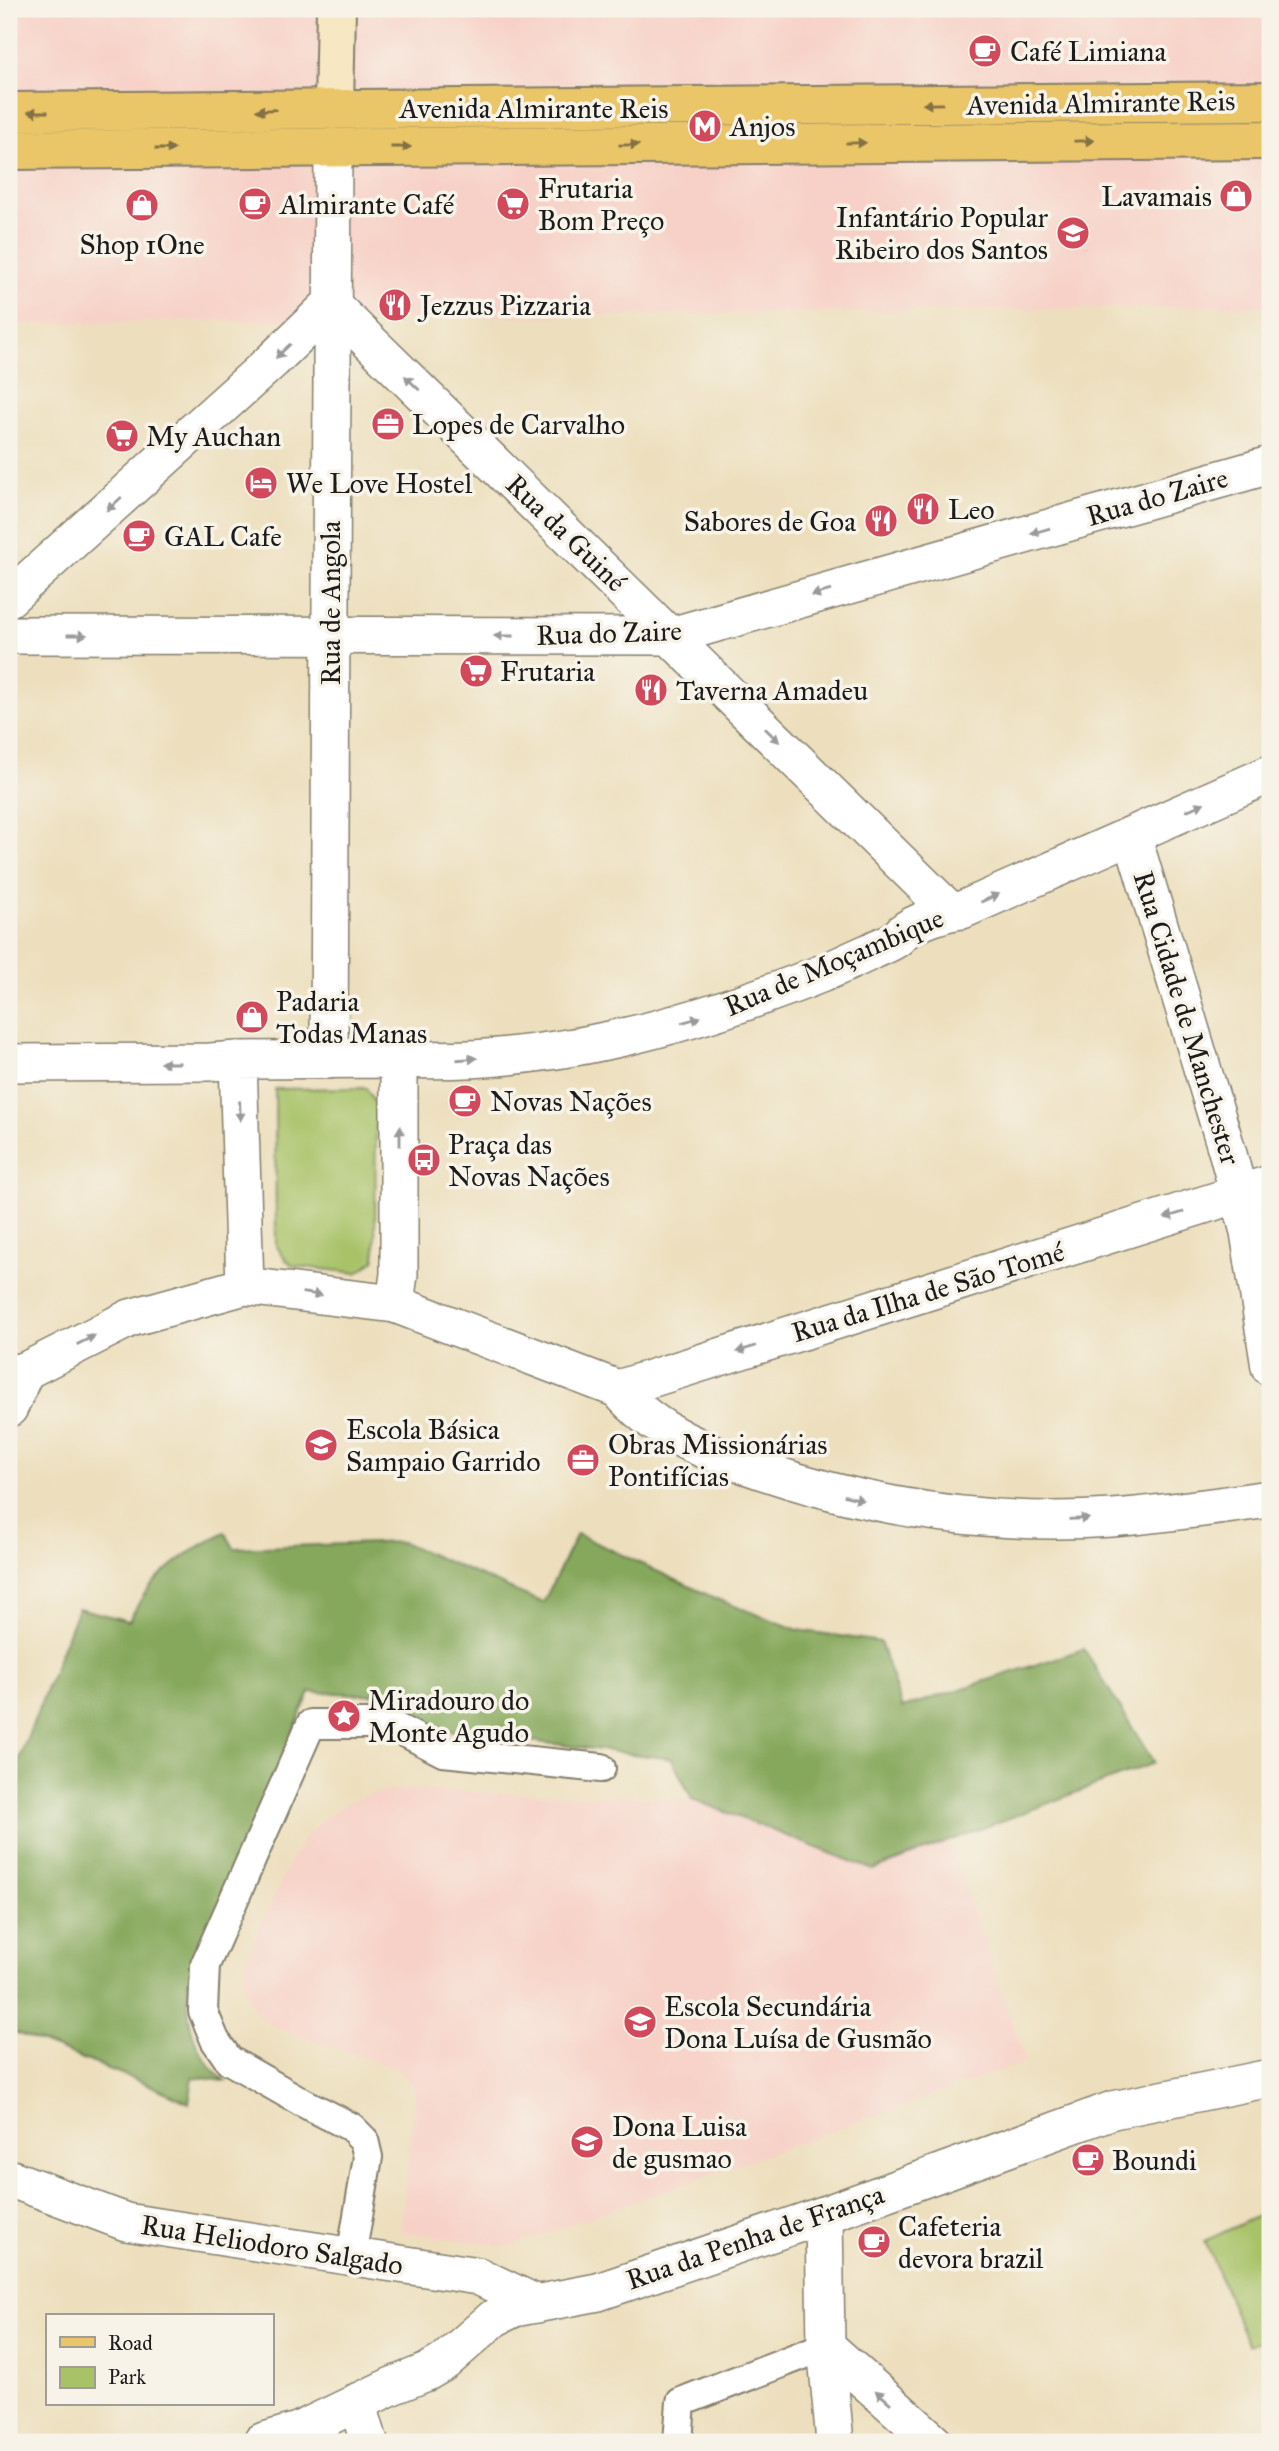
<svg xmlns="http://www.w3.org/2000/svg" width="1279" height="2451" viewBox="0 0 1279 2451" font-family="'IM FELL Great Primer',serif">
<style>
.built{fill:#f7d1c7}
.green{fill:#a8c268;stroke:#626f42;stroke-width:2}
.forest{fill:#86a85c;stroke:#51623c;stroke-width:2}
.lines{fill:none;stroke-linecap:round;stroke-linejoin:round}
.pedestrian-casing{stroke:#847e6c;stroke-width:32}
.minor-casing{stroke:#847e6c;stroke-width:40}
.secondary-casing{stroke:#847e6c;stroke-width:42}
.primary-casing{stroke:#847e6c;stroke-width:42}
.pedestrian{stroke:#fff;stroke-width:28}
.minor{stroke:#fff;stroke-width:37}
.secondary{stroke:#f7e8c3;stroke-width:38}
.primary{stroke:#eac669;stroke-width:38}
.oneway{fill:#837142}
.oneway2{fill:#999}
.labels{text-anchor:middle;dominant-baseline:central;stroke-width:7;stroke-linejoin:round;paint-order:stroke}
.poi-label{font-size:28px;fill:#1c1c1c;stroke:#f7f3e8;text-anchor:start}
.street-label{font-size:28px;fill:#1c1c1c;stroke:#f7f3e8}
</style>
<rect width="100%" height="100%" fill="#f7f3e8"/>
<filter id="ink" filterUnits="userSpaceOnUse"><feTurbulence type="fractalNoise" baseFrequency=".0143" numOctaves="2"/><feDisplacementMap in="SourceGraphic" scale="14" xChannelSelector="R" yChannelSelector="G"/><feConvolveMatrix kernelMatrix="1 2 1 2 8 2 1 2 1" color-interpolation-filters="sRGB"/></filter>
<filter id="wash" filterUnits="userSpaceOnUse"><feTurbulence type="fractalNoise" baseFrequency=".00686" numOctaves="4" result="noise"/><feDisplacementMap in="SourceGraphic" scale="28" xChannelSelector="R" yChannelSelector="G"/><feGaussianBlur stdDeviation="1.57" result="paint"/><feColorMatrix in="noise" values="0 0 0 0 0 0 0 0 0 0 0 0 0 0 0 0 0 1.4 0 .05"/><feComposite in="paint" operator="in"/></filter>
<g filter="url(#wash)">
<rect width="100%" height="100%" fill="#eddfbd"/>
<g class="built">
<path d="M 9,9 L 1270,9 L 1270,306 L 9,324 Z"/>
<path d="M 395,1790 L 692,1799 L 873,1870 L 949,1841 L 1026,2062 L 507,2247 L 400,2232 L 414,2112 L 415,2099 L 412,2087 L 405,2076 L 395,2068 L 273,2027 L 260,2017 L 250,2003 L 245,1986 L 244,1969 L 248,1953 L 291,1859 L 305,1837 L 324,1819 L 345,1804 L 369,1794 Z"/>
</g>
<g class="green">
<path d="M 366,1088 L 376,1105 L 375,1260 L 357,1273 L 294,1266 L 285,1259 L 276,1245 L 275,1089 Z"/>
<path d="M 1270,2210 L 1270,2337 L 1248,2345 L 1205,2241 Z"/>
</g>
<path class="forest" d="M 225,1532 L 234,1548 L 402,1542 L 543,1603 L 577,1534 L 719,1600 L 798,1630 L 880,1642 L 902,1708 L 1084,1649 L 1154,1763 L 873,1870 L 692,1799 L 672,1759 L 412,1726 L 409,1696 L 310,1692 L 188,1980 C 186,2023 192,2052 225,2081 L 193,2077 L 189,2103 L 147,2084 L 9,2030 L 9,1785 L 78,1608 L 129,1621 C 134,1612 139,1601 146,1592 C 167,1565 195,1548 225,1532 Z"/>
</g>
<g filter="url(#ink)">
<g class="lines">
<defs>
<g id="pedestrian">
<path d="M 351,2257 L 368,2157 L 364,2140 L 351,2127 L 302,2102 L 229,2060 L 215,2040 L 203,2011 L 205,1965 L 311,1724 L 389,1724 L 443,1752 L 601,1768"/>
<path d="M 678,2442 L 681,2402 L 826,2346"/>
</g>
<g id="minor">
<path d="M 331,304 L 950,911"/>
<path d="M 9,598 L 273,360 L 331,304"/>
<path d="M 9,635 L 671,636 L 1270,465"/>
<path d="M 1132,835 L 1228,1154 L 1249,1232 L 1270,1367"/>
<path d="M 399,1059 C 546,1066 688,1027 823,973 C 840,966 856,958 872,951 C 879,947 889,944 896,939 C 899,937 901,934 903,932 C 915,922 947,911 962,910 L 1270,774"/>
<path d="M 329,1060 L 333,147"/>
<path d="M 9,1063 L 210,1062 L 238,1060"/>
<path d="M 395,1304 L 618,1389 C 655,1434 709,1453 763,1471 C 876,1509 993,1526 1112,1518 C 1165,1514 1218,1506 1270,1499"/>
<path d="M 9,1374 L 25,1371 L 130,1318 L 245,1286 L 395,1304 L 399,1274 L 399,1059 L 238,1060 L 245,1286"/>
<path d="M 618,1389 L 1270,1184"/>
<path d="M 9,1408 L 25,1371"/>
<path d="M 9,2178 L 126,2222 L 478,2276 L 537,2304"/>
<path d="M 824,2215 L 826,2346 L 835,2442"/>
<path d="M 826,2346 L 934,2442"/>
<path d="M 357,2402 L 369,2442"/>
<path d="M 262,2442 L 298,2431 L 392,2386 L 427,2372 L 444,2362 L 494,2318 L 514,2308 L 598,2292 L 824,2215 L 1113,2110 L 1270,2078"/>
</g>
<path id="secondary" d="M 334,107 L 336,9"/>
<g id="primary">
<path d="M 9,112 L 1270,101"/>
<path d="M 9,150 L 1270,140"/>
</g>
</defs>
<use href="#pedestrian" class="pedestrian-casing"/>
<use href="#minor" class="minor-casing"/>
<use href="#secondary" class="secondary-casing"/>
<use href="#primary" class="primary-casing"/>
<use href="#pedestrian" class="pedestrian"/>
<use href="#minor" class="minor"/>
<use href="#secondary" class="secondary"/>
<use href="#primary" class="primary"/>
</g>
<defs><path id="oneway-solid" d="M-6-.8H1V-3.2L6.5 0L1 3.2V.8H-6Z" transform="scale(1.75)"/></defs>
<g class="oneway">
<use href="#oneway-solid" transform="translate(933 104) rotate(179)"/>
<use href="#oneway-solid" transform="translate(266 110) rotate(178)"/>
<use href="#oneway-solid" transform="translate(38 112) rotate(180)"/>
<use href="#oneway-solid" transform="translate(1084 141) rotate(-1)"/>
<use href="#oneway-solid" transform="translate(856 143) rotate(-1)"/>
<use href="#oneway-solid" transform="translate(629 145) rotate(-1)"/>
<use href="#oneway-solid" transform="translate(401 147)"/>
<use href="#oneway-solid" transform="translate(165 149)"/>
</g>
<g class="oneway2">
<use href="#oneway-solid" transform="translate(283 351) rotate(136)"/>
<use href="#oneway-solid" transform="translate(412 383) rotate(-136)"/>
<use href="#oneway-solid" transform="translate(114 504) rotate(138)"/>
<use href="#oneway-solid" transform="translate(1040 531) rotate(164)"/>
<use href="#oneway-solid" transform="translate(821 593) rotate(164)"/>
<use href="#oneway-solid" transform="translate(77 635)"/>
<use href="#oneway-solid" transform="translate(504 636) rotate(-180)"/>
<use href="#oneway-solid" transform="translate(772 735) rotate(44)"/>
<use href="#oneway-solid" transform="translate(1195 807) rotate(-24)"/>
<use href="#oneway-solid" transform="translate(990 898) rotate(-24)"/>
<use href="#oneway-solid" transform="translate(691 1020) rotate(-16)"/>
<use href="#oneway-solid" transform="translate(467 1059) rotate(-4)"/>
<use href="#oneway-solid" transform="translate(170 1063) rotate(180)"/>
<use href="#oneway-solid" transform="translate(240 1111) rotate(88)"/>
<use href="#oneway-solid" transform="translate(400 1136) rotate(-90)"/>
<use href="#oneway-solid" transform="translate(1174 1215) rotate(163)"/>
<use href="#oneway-solid" transform="translate(312 1294) rotate(7)"/>
<use href="#oneway-solid" transform="translate(86 1340) rotate(-27)"/>
<use href="#oneway-solid" transform="translate(746 1349) rotate(163)"/>
<use href="#oneway-solid" transform="translate(854 1498) rotate(14)"/>
<use href="#oneway-solid" transform="translate(1079 1519) rotate(-2)"/>
<use href="#oneway-solid" transform="translate(883 2397) rotate(-139)"/>
</g>
</g>
<defs>
<symbol id="cafe-disc" viewBox="-11 -11 22 22"><circle r="9.5" fill="#d1495b" stroke="#f7f3e8"/><path d="M-5.5-4.5H6V0H3Q3 3.5 0 3.5H-2.5Q-5.5 3.5-5.5 0ZM3-3.2v2h1.7v-2ZM-6 4.5H4V6H-6Z" fill="#fff"/></symbol>
<symbol id="metro-disc" viewBox="-11 -11 22 22"><circle r="9.5" fill="#d1495b" stroke="#f7f3e8"/><path d="M-5.5 5V-5H-3L0 0L3-5H5.5V5H3V-.5L0 4L-3-.5V5Z" fill="#fff"/></symbol>
<symbol id="shop-disc" viewBox="-11 -11 22 22"><circle r="9.5" fill="#d1495b" stroke="#f7f3e8"/><path d="M-5-2.5h2.3a2.7 3.5 0 0 1 5.4 0H5L5.5 6h-11ZM-1.5-2.5h3a1.5 2.3 0 0 0-3 0Z" fill="#fff"/></symbol>
<symbol id="supermarket-disc" viewBox="-11 -11 22 22"><circle r="9.5" fill="#d1495b" stroke="#f7f3e8"/><path d="M-6-5.5h2.5l.6 2H6L4.5 2H-2.5L-4.4-4H-6ZM-1.5 3.2a1.3 1.3 0 1 0 .1 0ZM3 3.2a1.3 1.3 0 1 0 .1 0Z" fill="#fff"/></symbol>
<symbol id="school-disc" viewBox="-11 -11 22 22"><circle r="9.5" fill="#d1495b" stroke="#f7f3e8"/><path d="M0-5L7-2L0 1L-7-2ZM-4 1L0 2.5L4 1V4Q0 6-4 4Z" fill="#fff"/></symbol>
<symbol id="restaurant-disc" viewBox="-11 -11 22 22"><circle r="9.5" fill="#d1495b" stroke="#f7f3e8"/><path d="M-5-6h1v4h1v-4h1v4h1v-4h1v5L-1.5 .5V6h-2V.5L-5-1ZM5-6V6H3V1.5H1.5Q1.5-4 5-6Z" fill="#fff"/></symbol>
<symbol id="office-disc" viewBox="-11 -11 22 22"><circle r="9.5" fill="#d1495b" stroke="#f7f3e8"/><path d="M-6-3h4V-5.5h4V-3h4V5H-6ZM-1-4.5V-3h2v-1.5ZM-6 0V1H6V0Z" fill="#fff"/></symbol>
<symbol id="hotel-disc" viewBox="-11 -11 22 22"><circle r="9.5" fill="#d1495b" stroke="#f7f3e8"/><path d="M-6-4.5h1.5V1H6V5H4.5V3h-9V5H-6ZM-4 0a1.8 1.8 0 1 1 3.6 0ZM.5 0V-2.5h3Q6-2.5 6 0Z" fill="#fff"/></symbol>
<symbol id="bus-disc" viewBox="-11 -11 22 22"><circle r="9.5" fill="#d1495b" stroke="#f7f3e8"/><path d="M-5-6H5V4H4V6H2V4H-2V6H-4V4H-5ZM-3.5-4V0h7V-4ZM-3.5 1.2v1.5H-2V1.2ZM2 1.2v1.5H3.5V1.2Z" fill="#fff"/></symbol>
<symbol id="sight-disc" viewBox="-11 -11 22 22"><circle r="9.5" fill="#d1495b" stroke="#f7f3e8"/><path d="M0-6L1.8-2.2L6-1.7L2.9 1.2L3.7 5.4L0 3.3L-3.7 5.4L-2.9 1.2L-6-1.7L-1.8-2.2Z" fill="#fff"/></symbol>
<symbol id="university-disc" viewBox="-11 -11 22 22"><circle r="9.5" fill="#d1495b" stroke="#f7f3e8"/><path d="M0-5L7-2L0 1L-7-2ZM-4 1L0 2.5L4 1V4Q0 6-4 4Z" fill="#fff"/></symbol>
</defs>
<g fill-rule="evenodd">
<use href="#cafe-disc" x="966" y="32" width="38" height="38"/>
<use href="#metro-disc" x="686" y="107" width="38" height="38"/>
<use href="#shop-disc" x="1217" y="177" width="38" height="38"/>
<use href="#cafe-disc" x="236" y="185" width="38" height="38"/>
<use href="#supermarket-disc" x="494" y="185" width="38" height="38"/>
<use href="#shop-disc" x="123" y="186" width="38" height="38"/>
<use href="#school-disc" x="1054" y="214" width="38" height="38"/>
<use href="#restaurant-disc" x="376" y="286" width="38" height="38"/>
<use href="#office-disc" x="369" y="405" width="38" height="38"/>
<use href="#supermarket-disc" x="103" y="417" width="38" height="38"/>
<use href="#hotel-disc" x="242" y="464" width="38" height="38"/>
<use href="#restaurant-disc" x="904" y="490" width="38" height="38"/>
<use href="#restaurant-disc" x="862" y="502" width="38" height="38"/>
<use href="#cafe-disc" x="120" y="517" width="38" height="38"/>
<use href="#supermarket-disc" x="457" y="652" width="38" height="38"/>
<use href="#restaurant-disc" x="632" y="671" width="38" height="38"/>
<use href="#shop-disc" x="233" y="998" width="38" height="38"/>
<use href="#cafe-disc" x="446" y="1082" width="38" height="38"/>
<use href="#bus-disc" x="405" y="1141" width="38" height="38"/>
<use href="#school-disc" x="302" y="1426" width="38" height="38"/>
<use href="#office-disc" x="564" y="1441" width="38" height="38"/>
<use href="#sight-disc" x="325" y="1697" width="38" height="38"/>
<use href="#school-disc" x="621" y="2003" width="38" height="38"/>
<use href="#university-disc" x="568" y="2123" width="38" height="38"/>
<use href="#cafe-disc" x="1069" y="2141" width="38" height="38"/>
<use href="#cafe-disc" x="855" y="2223" width="38" height="38"/>
</g>
<g class="labels">
<g class="poi-label">
<text x="1010" y="51">Café Limiana</text>
<text x="730" y="126">Anjos</text>
<text x="538" y="188">Frutaria<tspan x="538" dy="32">Bom Preço</tspan></text>
<text x="1212" y="196" text-anchor="end">Lavamais</text>
<text x="280" y="204">Almirante Café</text>
<text x="1048" y="217" text-anchor="end">Infantário Popular<tspan x="1048" dy="32">Ribeiro dos Santos</tspan></text>
<text x="142" y="244" text-anchor="middle">Shop 1One</text>
<text x="420" y="305">Jezzus Pizzaria</text>
<text x="412" y="424">Lopes de Carvalho</text>
<text x="146" y="436">My Auchan</text>
<text x="286" y="483">We Love Hostel</text>
<text x="948" y="509">Leo</text>
<text x="856" y="521" text-anchor="end">Sabores de Goa</text>
<text x="164" y="536">GAL Cafe</text>
<text x="500" y="671">Frutaria</text>
<text x="676" y="690">Taverna Amadeu</text>
<text x="276" y="1001">Padaria<tspan x="276" dy="32">Todas Manas</tspan></text>
<text x="490" y="1101">Novas Nações</text>
<text x="448" y="1144">Praça das<tspan x="448" dy="32">Novas Nações</tspan></text>
<text x="346" y="1429">Escola Básica<tspan x="346" dy="32">Sampaio Garrido</tspan></text>
<text x="608" y="1444">Obras Missionárias<tspan x="608" dy="32">Pontifícias</tspan></text>
<text x="368" y="1700">Miradouro do<tspan x="368" dy="32">Monte Agudo</tspan></text>
<text x="664" y="2006">Escola Secundária<tspan x="664" dy="32">Dona Luísa de Gusmão</tspan></text>
<text x="612" y="2126">Dona Luisa<tspan x="612" dy="32">de gusmao</tspan></text>
<text x="1112" y="2160">Boundi</text>
<text x="898" y="2226">Cafeteria<tspan x="898" dy="32">devora brazil</tspan></text>
</g>
<g class="street-label">
<text transform="translate(1101 103) rotate(-1)">Avenida Almirante Reis</text>
<text x="534" y="108">Avenida Almirante Reis</text>
<text transform="translate(1157 497) rotate(-16)">Rua do Zaire</text>
<text transform="translate(566 533) rotate(44)">Rua da Guiné</text>
<text transform="translate(330 603) rotate(-90)">Rua de Angola</text>
<text transform="translate(609 633) rotate(-2)">Rua do Zaire</text>
<text transform="translate(834 962) rotate(-23)">Rua de Moçambique</text>
<text transform="translate(1187 1018) rotate(73)">Rua Cidade de Manchester</text>
<text transform="translate(928 1292) rotate(-17)">Rua da Ilha de São Tomé</text>
<text transform="translate(755 2237) rotate(-19)">Rua da Penha de França</text>
<text transform="translate(272 2245) rotate(9)">Rua Heliodoro Salgado</text>
</g>
</g>
<rect width="1279" height="2451" fill="none" stroke="#f7f3e8" stroke-width="35"/>
<rect x="46" y="2314" width="228" height="91" fill="#f7f3e8" stroke="#9f9d96" stroke-width="2"/>
<rect x="60" y="2337" width="35" height="10" fill="#eac669" stroke="#9f9d96" stroke-width="2"/>
<text x="108" y="2350" font-size="21" fill="#1c1c1c">Road</text>
<rect x="60" y="2367" width="35" height="21" fill="#a8c268" stroke="#9f9d96" stroke-width="2"/>
<text x="108" y="2384" font-size="21" fill="#1c1c1c">Park</text>
</svg>
